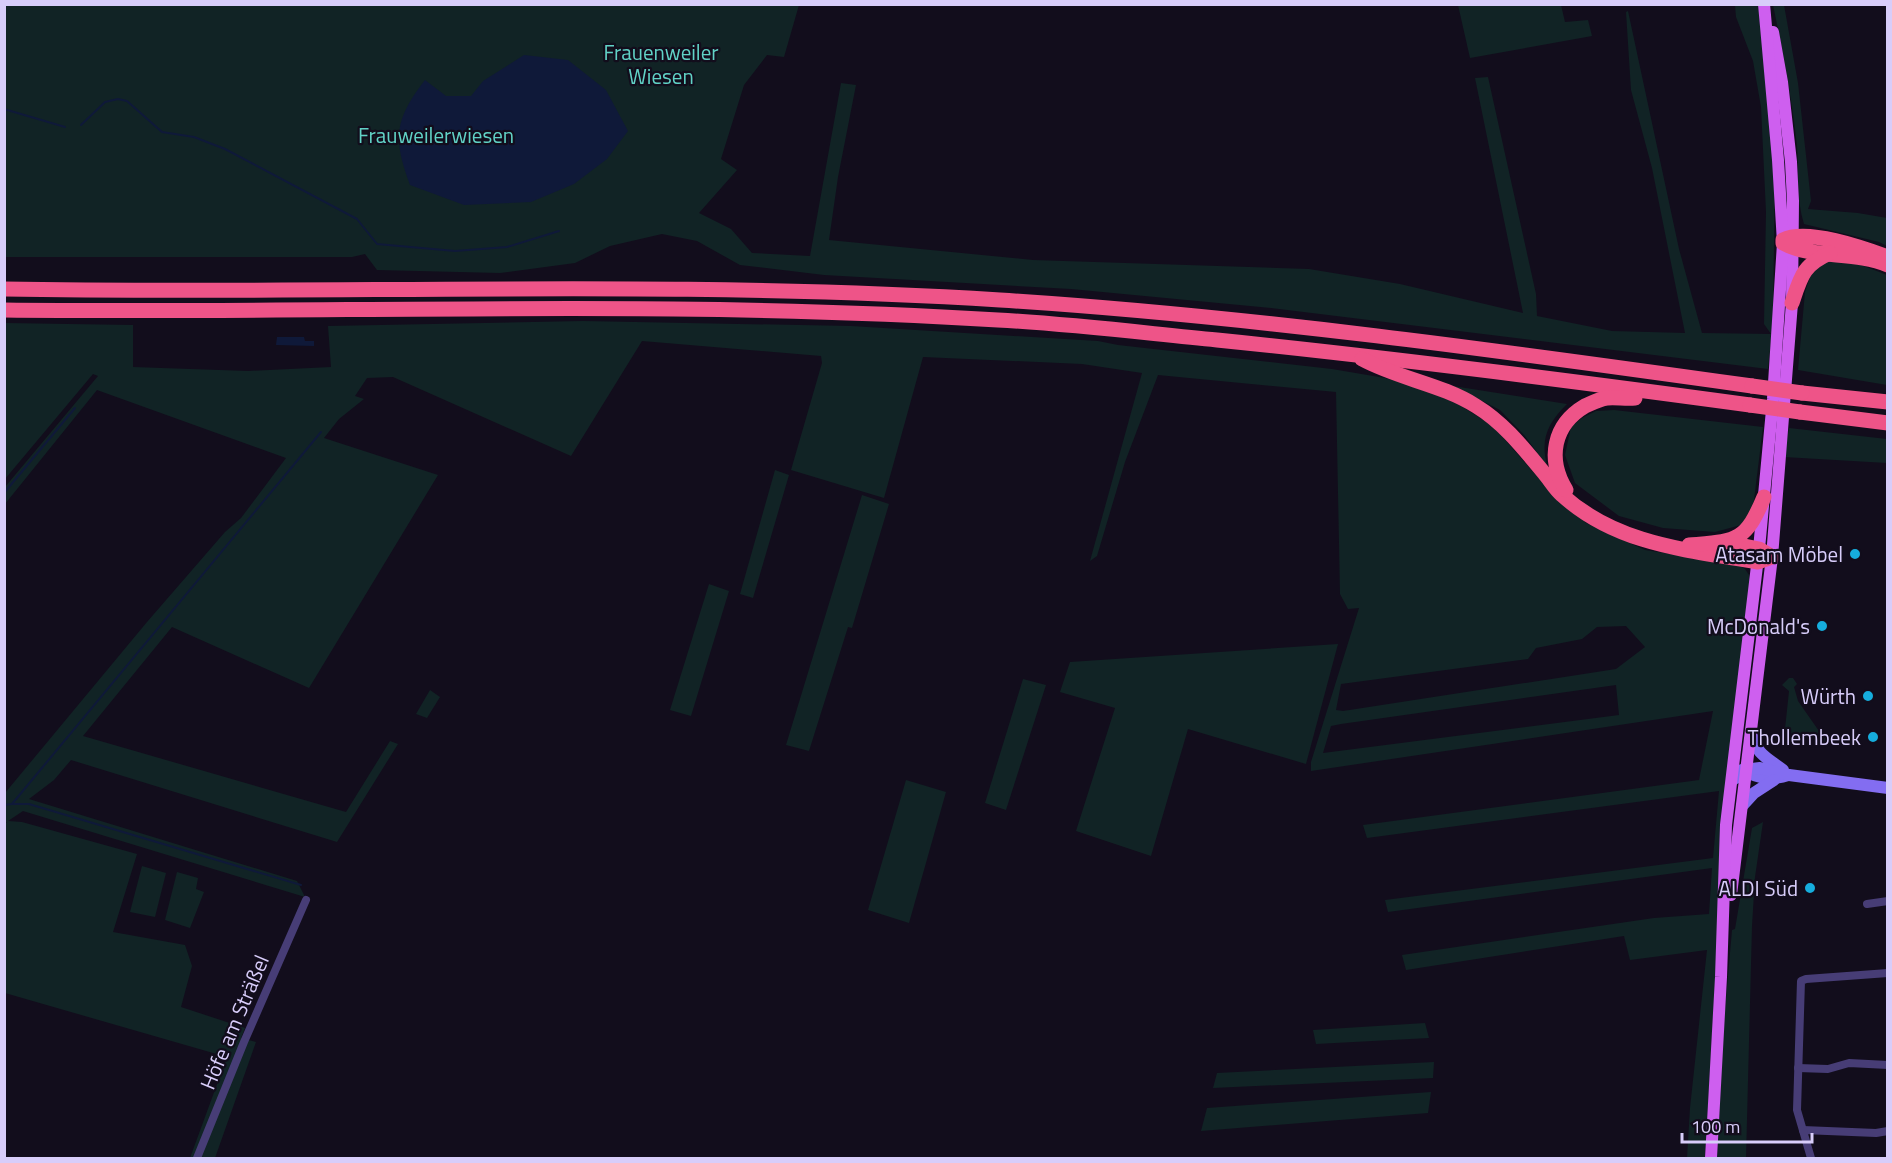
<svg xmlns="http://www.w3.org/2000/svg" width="1892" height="1163" viewBox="0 0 1892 1163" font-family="'Titillium Web',sans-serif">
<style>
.green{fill:#112325;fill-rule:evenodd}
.water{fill:#0f1939}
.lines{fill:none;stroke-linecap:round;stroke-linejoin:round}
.stream{stroke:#0f1939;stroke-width:2}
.street{stroke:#473d76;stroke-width:8}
.secondary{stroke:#836df1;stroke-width:12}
.primary{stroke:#ce5fef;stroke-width:12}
.highway{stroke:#ee5488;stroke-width:15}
.highway-bridge{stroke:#ee5488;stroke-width:15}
.poi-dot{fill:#16addd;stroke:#120d1c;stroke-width:2}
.labels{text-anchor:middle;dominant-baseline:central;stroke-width:4.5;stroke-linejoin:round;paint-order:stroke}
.park-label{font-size:21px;fill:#61d2c6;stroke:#120d1c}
.poi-label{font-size:21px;fill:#d8cdfa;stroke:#120d1c;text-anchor:end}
.street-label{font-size:21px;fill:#d8cdfa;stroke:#120d1c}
</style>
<rect width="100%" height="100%" fill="#120d1c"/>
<g class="green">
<path d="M 4,5 L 799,5 L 784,57 L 767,55 L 744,85 L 721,159 L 737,170 L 699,213 L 731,229 L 752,253 L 810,256 L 841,83 L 856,85 L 838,177 L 829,240 L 1033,260 L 1309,269 L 1400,284 L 1523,313 L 1475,78 L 1488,77 L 1536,294 L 1537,316 L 1612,331 L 1685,333 L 1652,168 L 1631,90 L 1626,12 L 1628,11 L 1679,249 L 1702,333 L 1771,334 L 1764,324 L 1766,212 L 1761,107 L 1753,61 L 1736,17 L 1735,5 L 1760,5 L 1775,167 L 1773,322 L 1768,369 L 1271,308 L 1071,289 L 824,275 L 740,265 L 697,241 L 662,234 L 610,246 L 575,263 L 500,273 L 377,270 L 365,254 L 352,257 L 5,257 Z"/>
<path d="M 1458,5 L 1561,5 L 1565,22 L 1588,20 L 1592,36 L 1470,58 Z"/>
<path d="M 1773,5 L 1784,5 L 1798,83 L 1811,201 L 1808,209 L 1858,213 L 1887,218 L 1887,246 L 1879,242 L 1804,224 C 1796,200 1799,172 1797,146 C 1792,98 1783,52 1773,5 Z"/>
<path d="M 1828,261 L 1856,263 L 1887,275 L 1887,385 L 1798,370 L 1805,292 L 1813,268 Z"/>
<path d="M 583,321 L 851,326 L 1098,341 L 1118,345 L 1332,369 L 1385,378 L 1425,389 L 1461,406 L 1493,426 L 1535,474 L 1586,523 L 1645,550 L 1737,564 L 1745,569 L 1749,575 L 1751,586 L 1716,965 L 1705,1158 L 1687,1158 L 1690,1108 L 1707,950 L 1630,960 L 1624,936 L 1406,970 L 1402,955 L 1654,918 L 1709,914 L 1712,868 L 1388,912 L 1385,900 L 1713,858 L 1719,791 L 1367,838 L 1363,825 L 1699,780 L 1713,711 L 1311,771 L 1311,762 L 1359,608 L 1348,609 L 1340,594 L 1336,392 L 1158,375 L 1125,462 L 1097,556 L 1090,561 L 1142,373 L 1082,364 L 923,357 L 884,498 L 791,470 L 822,363 L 821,356 L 642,341 L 571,456 L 393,377 L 367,378 L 355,396 L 364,399 L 339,419 L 324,438 L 438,475 L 309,688 L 172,627 L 83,736 L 346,812 L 390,741 L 398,744 L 337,842 L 71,760 L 54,780 L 29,799 L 297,881 L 305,897 L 23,811 L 8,821 L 22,822 L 137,854 L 113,932 L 185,945 L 192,966 L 181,1007 L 245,1028 L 241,1038 L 256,1042 L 215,1158 L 190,1158 L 227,1057 L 5,993 L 4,825 L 7,822 L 5,822 L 5,793 L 147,622 L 225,532 L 241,518 L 286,458 L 97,390 L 5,504 L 5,487 L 98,376 L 93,374 L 5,479 L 5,323 L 133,325 L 133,367 L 248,371 L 331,367 L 328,326 ZM 1626,626 L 1645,647 L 1616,669 L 1343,711 L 1336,710 L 1341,684 L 1528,659 L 1536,648 L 1582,639 L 1597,627 ZM 1616,685 L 1619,715 L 1323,753 L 1331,726 L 1341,724 Z"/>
<path d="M 1453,386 L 1567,404 C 1548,423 1540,438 1547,466 L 1525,436 L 1500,410 Z"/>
<path d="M 1614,410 L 1763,427 L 1753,508 L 1741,525 L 1715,532 L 1663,528 L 1619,516 L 1575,483 L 1565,455 L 1571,427 L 1582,418 L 1596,411 Z"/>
<path d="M 1789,428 L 1887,439 L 1887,463 L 1784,457 Z"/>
<path d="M 775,470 L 789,475 L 753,598 L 740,594 Z"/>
<path d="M 862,495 L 889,504 L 852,628 L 848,627 L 809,751 L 786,745 Z"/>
<path d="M 709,584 L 729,591 L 691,716 L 670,710 Z"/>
<path d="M 1338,644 L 1306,764 L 1188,729 L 1151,856 L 1076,831 L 1115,708 L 1060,692 L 1070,662 Z"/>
<path d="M 1789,678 L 1793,678 L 1797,684 L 1794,687 L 1798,701 L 1821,734 L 1829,733 L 1830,737 L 1822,744 L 1818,744 L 1819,739 L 1787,733 L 1786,736 L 1783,737 L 1780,734 L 1781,729 L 1785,729 L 1789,691 L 1782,685 Z"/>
<path d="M 1023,679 L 1046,685 L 1006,810 L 985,803 Z"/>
<path d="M 430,690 L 440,697 L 427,718 L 416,714 Z"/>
<path d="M 906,780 L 946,792 L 909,923 L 868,910 Z"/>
<path d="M 1763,822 L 1755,877 L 1752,926 L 1746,1158 L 1717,1158 L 1722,1045 L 1732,930 L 1735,929 L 1752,828 Z"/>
<path d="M 142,866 L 166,873 L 155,917 L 130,912 Z"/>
<path d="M 177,872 L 198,878 L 196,889 L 204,892 L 190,928 L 165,920 Z"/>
<path d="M 1425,1023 L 1429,1038 L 1316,1044 L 1313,1030 Z"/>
<path d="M 1434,1062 L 1433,1078 L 1213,1088 L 1217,1073 Z"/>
<path d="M 1431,1092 L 1428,1113 L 1201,1131 L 1207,1108 Z"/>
</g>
<g class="water">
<path d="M 524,55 L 568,60 L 606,90 L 628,131 L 607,159 L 574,184 L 531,202 L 464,205 L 410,185 C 393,139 394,120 425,80 L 446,96 L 471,96 L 483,81 Z"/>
<path d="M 277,337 L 304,337 L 305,341 L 314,341 L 314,346 L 276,345 Z"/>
</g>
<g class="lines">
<g class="stream">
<path d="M 4,109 L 65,127"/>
<path d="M 81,125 L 105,102 L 118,99 L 127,101 L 162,132 L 194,137 L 225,149 L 357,219 L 377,244 L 455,251 L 507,247 L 559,231"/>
<path d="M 4,493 L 75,408"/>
<path d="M 13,804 L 29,804 L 301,885"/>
<path d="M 4,805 L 12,804 L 321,432"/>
</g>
<g class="street">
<path d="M 1867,904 L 1888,901"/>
<path d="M 1798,1068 L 1828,1069 L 1849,1063 L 1888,1065"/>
<path d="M 1803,1130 L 1876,1133 L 1888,1131"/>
<path d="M 197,1158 L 244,1042 L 306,900"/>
<path d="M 1811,1158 L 1797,1110 L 1801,981 L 1806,979 L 1888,973"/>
</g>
<g class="secondary">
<path d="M 1751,733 C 1757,755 1766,757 1783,770"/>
<path d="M 1742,770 C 1758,778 1770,781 1788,775"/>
<path d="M 1732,780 L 1752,769 L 1760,768 L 1789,775 L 1888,788"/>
<path d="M 1742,806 L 1754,793 L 1774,780"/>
</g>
<g class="primary">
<path d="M 1731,895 L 1772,557 L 1792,303 L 1793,201 L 1791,162 L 1782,82 L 1773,32"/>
<path d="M 1711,1158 L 1721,977 L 1726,825 L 1759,549 L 1773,399 L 1783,243 L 1778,160 L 1764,4"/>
</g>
<g class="highway">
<path d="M 1888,257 C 1863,248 1807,228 1783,240 L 1783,243 C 1811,259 1855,251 1888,265"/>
<path d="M 4,289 C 336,295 668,279 1000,300 C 1252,316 1502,351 1752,386"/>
<path d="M 1792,303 C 1801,276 1803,265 1830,253"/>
<path d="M 4,310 C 336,314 667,299 998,320 C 1072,324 1144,333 1217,340 C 1395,358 1573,381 1750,405"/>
<path d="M 1362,359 C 1399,379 1441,384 1476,406 C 1504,423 1524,449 1544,473 C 1550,480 1555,489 1562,495 C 1617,545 1688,550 1758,562 L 1772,557 L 1759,549 L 1725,542"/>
<path d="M 1802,393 L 1888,402"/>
<path d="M 1800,412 L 1888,423"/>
<path d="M 1566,490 C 1547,459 1553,425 1585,406 C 1592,403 1599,399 1607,398 C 1615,397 1626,399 1635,398"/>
<path d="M 1689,545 C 1736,541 1745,543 1764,497"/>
</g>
<g class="highway-bridge">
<path d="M 1752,386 L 1802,393"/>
<path d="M 1750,405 L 1800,412"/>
</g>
</g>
<g class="poi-dot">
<circle cx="1855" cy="554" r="6"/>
<circle cx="1822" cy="626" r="6"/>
<circle cx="1868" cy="696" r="6"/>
<circle cx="1873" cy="737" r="6"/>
<circle cx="1810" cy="888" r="6"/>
</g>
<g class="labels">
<g class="park-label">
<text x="661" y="52">Frauenweiler<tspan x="661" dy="24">Wiesen</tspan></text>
<text x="436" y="135">Frauweilerwiesen</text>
</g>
<g class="poi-label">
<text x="1843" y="554">Atasam Möbel</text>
<text x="1810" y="626">McDonald's</text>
<text x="1856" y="696">Würth</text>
<text x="1861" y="737">Thollembeek</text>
<text x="1798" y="888">ALDI Süd</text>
</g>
<g class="street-label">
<text transform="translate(234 1022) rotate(-67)">Höfe am Sträßel</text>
</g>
</g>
<rect width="1892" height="1163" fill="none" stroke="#d8cdfa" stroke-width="12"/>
<path d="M1682 1133v9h130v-9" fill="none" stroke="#d8cdfa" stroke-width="3"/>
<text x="1691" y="1133" font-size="18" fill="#d8cdfa" stroke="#120d1c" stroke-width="4.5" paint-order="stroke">100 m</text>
</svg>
